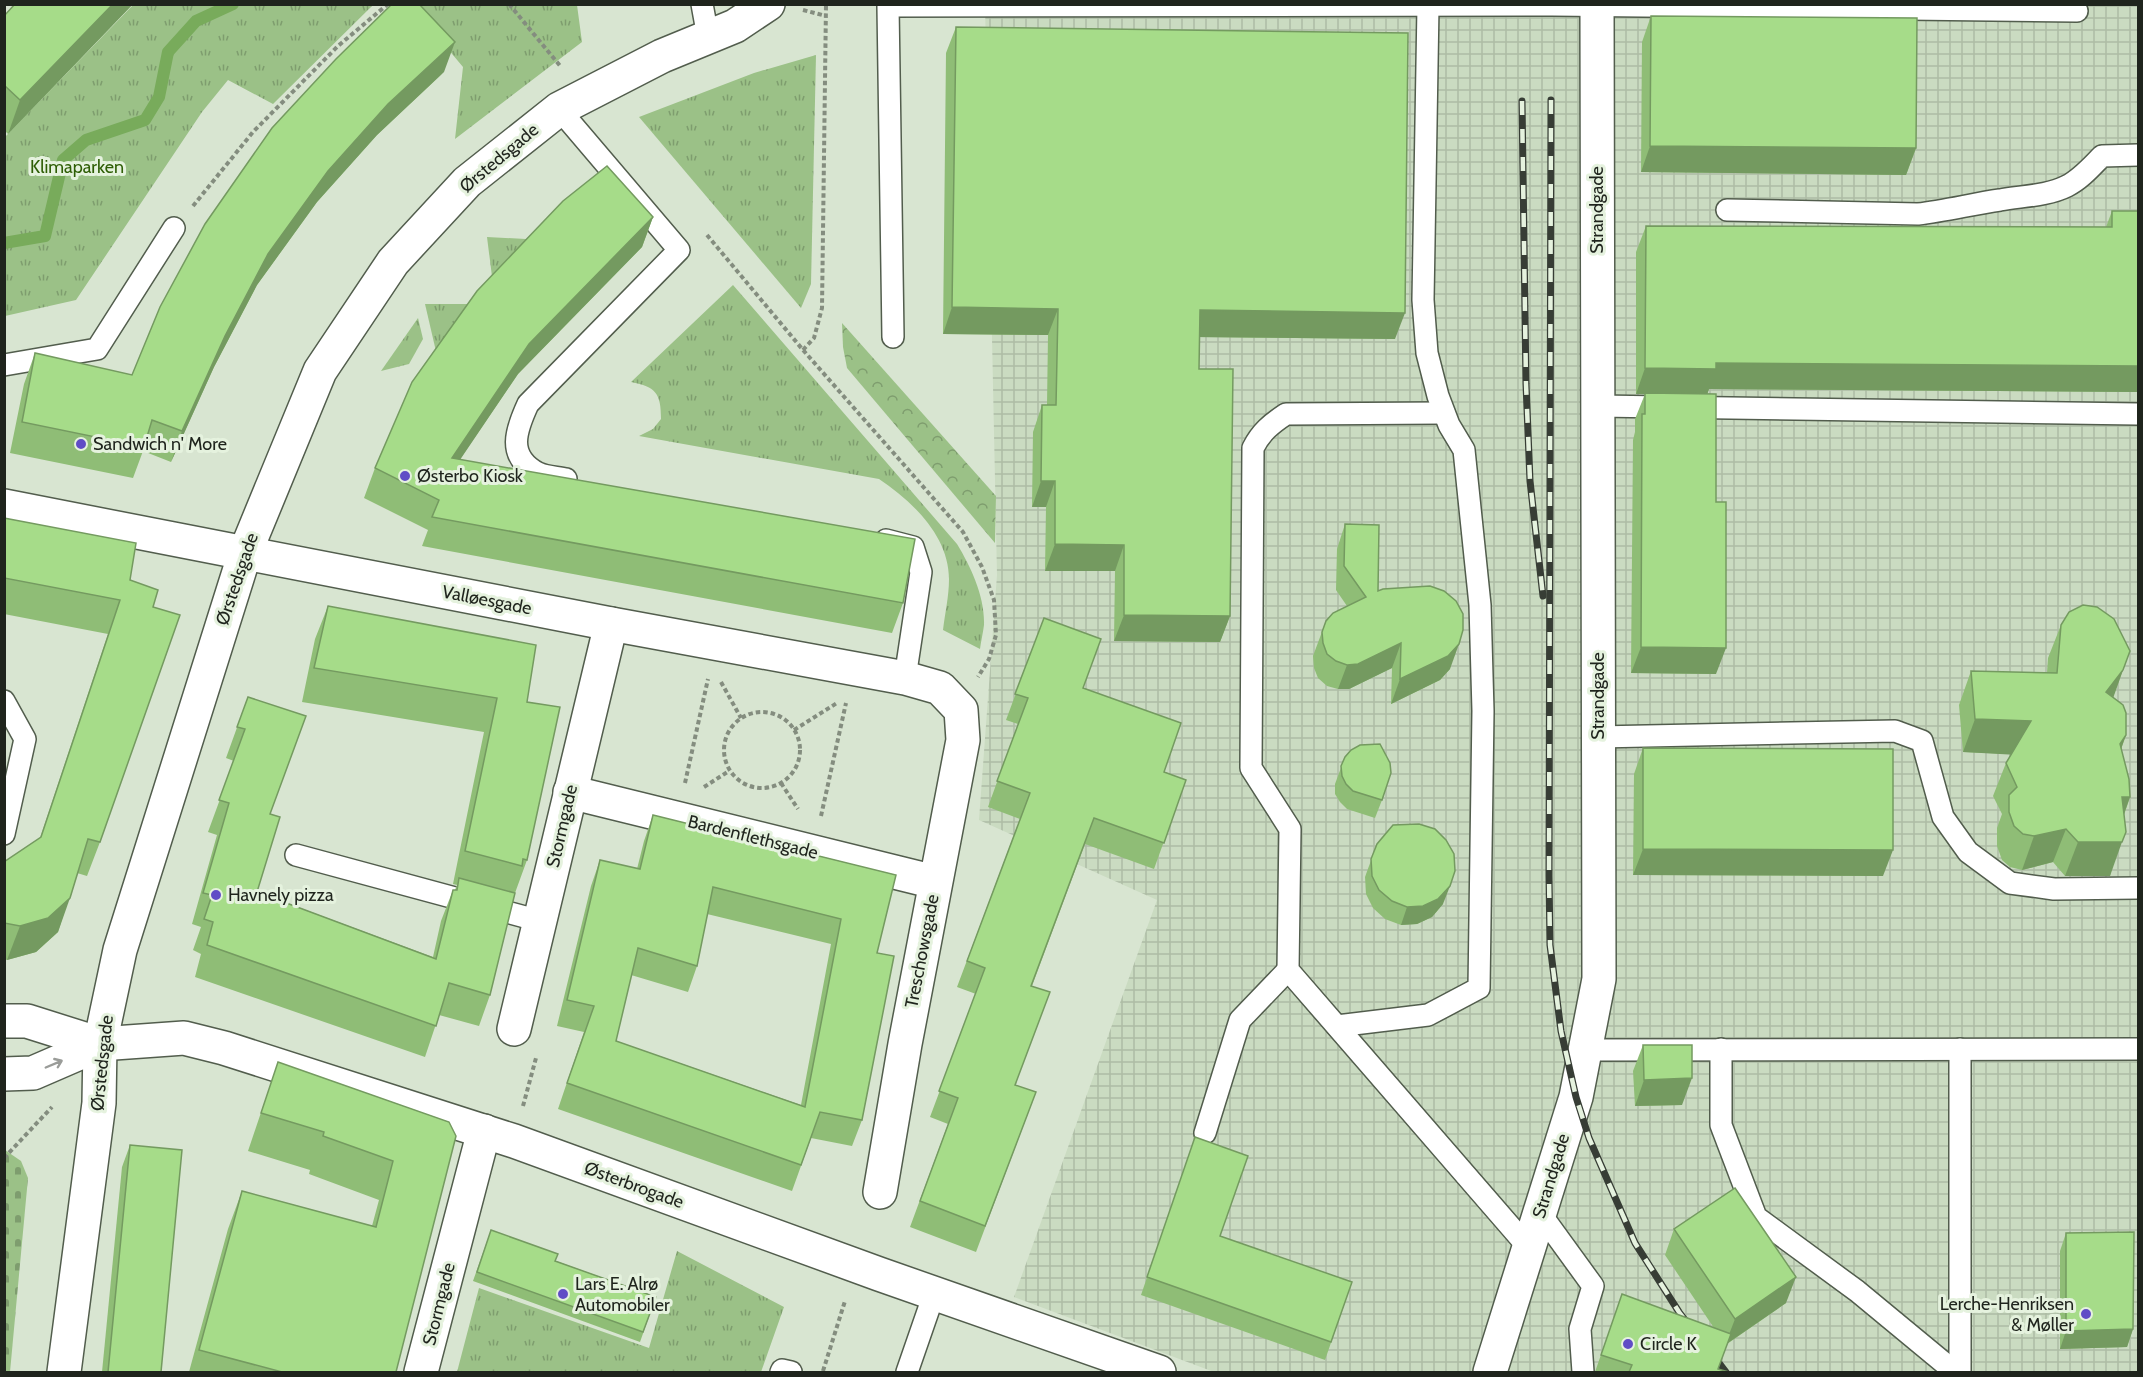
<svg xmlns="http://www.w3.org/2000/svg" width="2143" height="1377" viewBox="0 0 2143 1377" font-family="Cabin,sans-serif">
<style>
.industrial{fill:url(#industrial-grid)}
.grass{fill:url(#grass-tufts)}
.forest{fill:url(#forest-crowns)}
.cemetery{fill:url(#cemetery-stones)}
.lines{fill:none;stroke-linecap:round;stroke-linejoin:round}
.stream{stroke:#78ab5b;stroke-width:12}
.lane-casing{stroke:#525d4d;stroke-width:24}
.street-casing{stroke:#525d4d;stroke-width:36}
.secondary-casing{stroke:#525d4d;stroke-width:36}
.path{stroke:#848d7f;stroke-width:4;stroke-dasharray:4.5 3;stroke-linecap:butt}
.lane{stroke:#fff;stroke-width:21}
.street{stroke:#fff;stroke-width:33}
.secondary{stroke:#fff;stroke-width:33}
.rail-casing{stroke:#373d35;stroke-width:7}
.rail{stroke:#e5f2de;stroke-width:4.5;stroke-dasharray:14;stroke-linecap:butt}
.wall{fill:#8fbd76;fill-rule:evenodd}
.shaded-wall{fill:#749a60}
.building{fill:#a6dc89;stroke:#749a60;stroke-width:1.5;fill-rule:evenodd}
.oneway{stroke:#9a9c99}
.poi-dot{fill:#604dc6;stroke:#e5f2de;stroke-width:2}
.labels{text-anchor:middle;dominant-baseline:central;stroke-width:6;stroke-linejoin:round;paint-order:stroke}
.street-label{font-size:18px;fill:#1f241d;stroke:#e5f2de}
.park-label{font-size:18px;fill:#2e5e05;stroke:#e5f2de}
.poi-label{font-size:18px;fill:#1f241d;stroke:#e5f2de;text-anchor:start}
</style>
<defs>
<pattern id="industrial-grid" width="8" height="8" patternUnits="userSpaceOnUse" patternTransform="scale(1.5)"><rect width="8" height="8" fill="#cadbc1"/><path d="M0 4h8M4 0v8" fill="none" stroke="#adbca5"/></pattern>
<pattern id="grass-tufts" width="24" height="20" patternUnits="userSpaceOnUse" patternTransform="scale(1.5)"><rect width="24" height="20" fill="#9bc187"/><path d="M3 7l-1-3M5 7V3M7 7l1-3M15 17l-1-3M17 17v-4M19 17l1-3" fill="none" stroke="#7e9d6e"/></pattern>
<pattern id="forest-crowns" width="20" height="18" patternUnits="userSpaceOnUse" patternTransform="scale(1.5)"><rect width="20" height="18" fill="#9bc187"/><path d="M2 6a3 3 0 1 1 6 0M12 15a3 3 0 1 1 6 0" fill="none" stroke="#7e9d6e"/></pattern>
<pattern id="cemetery-stones" width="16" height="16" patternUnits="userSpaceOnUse" patternTransform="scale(1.5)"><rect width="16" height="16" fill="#9bc187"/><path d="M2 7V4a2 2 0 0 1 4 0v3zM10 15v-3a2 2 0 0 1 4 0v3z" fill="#7e9d6e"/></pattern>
</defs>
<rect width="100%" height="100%" fill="#d8e5d1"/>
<path class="industrial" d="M 985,5 L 2138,5 L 2138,1372 L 1214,1372 L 1014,1297 L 1157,900 L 979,820 L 997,575 Z"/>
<g class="grass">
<path d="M 133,5 L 373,5 L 273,104 L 228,80 L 202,112 L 76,300 L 5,316 L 4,138 Z"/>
<path d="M 411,5 L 577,5 L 582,42 L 455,139 L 463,67 Z"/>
<path d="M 816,55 L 811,284 L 801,308 L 639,117 L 754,73 Z"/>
<path d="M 487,237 L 544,240 L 494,292 Z"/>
<path d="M 733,285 L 957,544 C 971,567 985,597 984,625 C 983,633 981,641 980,649 L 943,630 C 945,613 949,596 949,579 C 949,536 912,501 879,479 L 639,436 L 653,429 L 661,419 C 661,393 656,387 631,382 Z"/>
<path d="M 425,304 L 483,304 L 438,360 Z"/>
<path d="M 418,318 L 423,339 L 409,364 L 381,371 Z"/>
<path d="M 677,1251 L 784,1307 L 761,1372 L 457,1372 L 479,1288 L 649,1348 Z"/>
</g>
<path class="forest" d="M 842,323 L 996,496 L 995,543 L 847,368 L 843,347 Z"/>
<path class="cemetery" d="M 5,1150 L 21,1161 L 28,1178 L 10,1372 L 4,1372 Z"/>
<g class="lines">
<path class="stream" d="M 4,243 L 45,236 L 63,160 L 86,140 L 145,120 L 159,97 L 168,52 L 196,21 L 233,4"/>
<defs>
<g id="lane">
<path d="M 702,4 L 708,37"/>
<path d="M 559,109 L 679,250 L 528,404 C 516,430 506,456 538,473 C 546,477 558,477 566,479"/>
<path d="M 1727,210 L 1918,214 C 1945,211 1972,204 2000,200 C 2022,196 2047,196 2067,186 C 2081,179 2092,166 2102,156 L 2138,155"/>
<path d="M 893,337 L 888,6 L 1552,5 L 2077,11"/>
<path d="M 4,365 L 97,349 L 174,228"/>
<path d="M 1598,406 L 2138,414"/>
<path d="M 1444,413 L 1286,414 C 1271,424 1261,432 1253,448 L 1251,768 L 1290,829 L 1288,970 L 1529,1248"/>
<path d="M 886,540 L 913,547 L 921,572 L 905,678"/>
<path d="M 4,701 L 25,739 L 4,834"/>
<path d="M 1598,737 L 1895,731 L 1922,741 L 1943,817 L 1968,852 L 2010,883 L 2054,889 L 2138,888"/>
<path d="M 296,855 L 540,921"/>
<path d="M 1337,1026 L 1428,1015 L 1479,988 L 1483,711 L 1480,605 L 1464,450 L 1449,425 L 1438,396 L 1427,353 L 1423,300 L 1428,6"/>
<path d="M 1721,1049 L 1721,1125 L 1756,1217 L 1857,1291 L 1955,1372"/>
<path d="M 1585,1050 L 2138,1049"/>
<path d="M 1205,1133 L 1240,1020 L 1288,970"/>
<path d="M 1540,1213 L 1593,1286 L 1580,1329 L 1583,1372"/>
<path d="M 781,1372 L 782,1370 L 791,1372"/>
<path d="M 907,1372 L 934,1294"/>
<path d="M 1960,1372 L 1960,1049"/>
</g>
<g id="street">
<path d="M 768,4 L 735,26 L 662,56 L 559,109 L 467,182 L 393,262 L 320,371 L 245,553 L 611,624 L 905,678 L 940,688 L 961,710 L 963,740 L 905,1044 L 880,1192"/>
<path d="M 570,792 L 935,882"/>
<path d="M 514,1029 L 611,624"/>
<path d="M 64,1372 L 99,1103 L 100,1044"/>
<path d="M 421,1372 L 484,1131"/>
<path d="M 1490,1372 L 1576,1097 L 1599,979 L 1597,4"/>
</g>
<g id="secondary">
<path d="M 4,506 L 245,553 L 120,950 L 100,1044"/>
<path d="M 4,1021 L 27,1021 L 100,1044"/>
<path d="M 4,1074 L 33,1073 L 100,1044 L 184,1038 L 224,1048 L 514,1141 L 879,1274 L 1159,1372"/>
</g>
</defs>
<use href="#lane" class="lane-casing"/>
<use href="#street" class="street-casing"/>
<use href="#secondary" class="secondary-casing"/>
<g class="path">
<path d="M 509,4 L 561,67"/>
<path d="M 803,10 L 826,16"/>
<path d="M 193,206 L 253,132 L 338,46 L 388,4"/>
<path d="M 707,235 L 803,350 L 963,532 L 982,567 L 994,600 L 996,635 L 989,659 L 978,677"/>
<path d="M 803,350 L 814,338 L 822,308 L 826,4"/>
<path d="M 721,682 L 741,718"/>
<circle cx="762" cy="750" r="38"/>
<path d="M 794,730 L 837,703"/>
<path d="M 685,783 L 708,679"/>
<path d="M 781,783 L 798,809"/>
<path d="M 704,787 L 729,771"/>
<path d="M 821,816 L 846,703"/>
<path d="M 523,1106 L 536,1058"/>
<path d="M 4,1158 L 52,1107"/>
<path d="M 823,1371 L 845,1301"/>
</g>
<use href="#lane" class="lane"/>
<use href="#street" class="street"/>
<use href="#secondary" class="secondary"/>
<defs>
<g id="rail">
<path d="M 1551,100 L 1549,876 L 1550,945 L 1561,1031 L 1576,1097 L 1589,1138 L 1635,1243 L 1679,1312 L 1691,1328"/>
<path d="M 1522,101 L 1526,384 L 1530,481 L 1543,596"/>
<path d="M 1710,1351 L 1726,1372"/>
</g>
</defs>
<use href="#rail" class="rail-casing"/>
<use href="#rail" class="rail"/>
</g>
<g class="wall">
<path d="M 15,4 L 133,4 L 8,134 L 4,130 L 4,16 Z"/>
<path d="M 1651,16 L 1916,148 L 1906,175 L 1641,172 L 1642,42 Z"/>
<path d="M 956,27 L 1395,339 L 1199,337 L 1199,369 L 1230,616 L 1220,642 L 1114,641 L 1115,571 L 1045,571 L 1046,507 L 1032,507 L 1033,432 L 1042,405 L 1047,405 L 1048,335 L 943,334 L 946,53 Z"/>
<path d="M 444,72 L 377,135 L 317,202 L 257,285 L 214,367 L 171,462 L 143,451 L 133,478 L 10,453 L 24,384 L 35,353 L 132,375 L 160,307 Z"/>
<path d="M 2112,211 L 2139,211 L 2139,389 L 2137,392 L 1709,389 L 1707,394 L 1716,674 L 1631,673 L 1633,440 L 1635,432 L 1635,419 L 1645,394 L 1636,394 L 1636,252 L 1646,226 L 2106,227 Z"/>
<path d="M 653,217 L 642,247 L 518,374 L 460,459 L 903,603 L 892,633 L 422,546 L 428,530 L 364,498 L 375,468 Z"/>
<path d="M 4,518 L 130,580 L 153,607 L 100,842 L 87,876 L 77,873 L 58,932 L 36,952 L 7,960 L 4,959 L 4,862 L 40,838 L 108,634 L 4,614 Z"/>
<path d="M 1345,524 L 1378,591 L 1450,669 L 1440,680 L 1391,704 L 1392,668 L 1349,689 L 1338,689 L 1327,686 L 1318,678 L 1314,668 L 1313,656 L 1326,621 L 1347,606 L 1336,590 L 1337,549 Z"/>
<path d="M 328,606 L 527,702 L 527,860 L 515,893 L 490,995 L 479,1026 L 439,1015 L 425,1057 L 195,977 L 201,954 L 193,950 L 201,927 L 192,924 L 217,835 L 208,832 L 234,761 L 226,758 L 248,697 L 270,814 L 257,892 L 433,957 L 441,921 L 453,890 L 455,890 L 457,885 L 453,884 L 484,732 L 302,702 L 315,639 Z"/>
<path d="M 1044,618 L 1083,688 L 1164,772 L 1186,780 L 1154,869 L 1085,844 L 1032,986 L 1016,1085 L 1036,1092 L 976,1252 L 910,1227 L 948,1124 L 930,1117 L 976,994 L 957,987 L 1020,819 L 988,807 L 1018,724 L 1006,720 Z"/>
<path d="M 2061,625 L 2130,651 L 2113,697 L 2126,735 L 2121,749 L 2130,797 L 2124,815 L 2110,876 L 2065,876 L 2053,862 L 2022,870 L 2010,867 L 2002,860 L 1997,846 L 1997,828 L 2002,814 L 1993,796 L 2006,763 L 2011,754 L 1963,752 L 1959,705 L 1971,671 L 2047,673 L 2048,658 Z"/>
<path d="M 1643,748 L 1883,876 L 1633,875 L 1634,774 Z"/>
<path d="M 1345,757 L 1382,800 L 1375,818 L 1347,809 L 1340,802 L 1335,794 L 1335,784 Z"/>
<path d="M 653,815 L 896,875 L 877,953 L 862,1120 L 852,1146 L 811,1138 L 792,1191 L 558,1109 L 584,1032 L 557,1026 L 591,886 L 600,860 L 637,869 L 644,841 ZM 707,914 L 831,944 L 801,1105 L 616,1041 L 631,975 L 688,992 L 697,966 Z"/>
<path d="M 1377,844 L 1443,904 L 1432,917 L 1417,924 L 1401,925 L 1385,919 L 1373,908 L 1366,894 L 1365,877 Z"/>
<path d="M 1643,1045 L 1682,1105 L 1635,1106 L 1633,1071 Z"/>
<path d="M 278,1062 L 449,1122 L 396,1372 L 189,1372 L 228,1229 L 242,1191 L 372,1226 L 379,1200 L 309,1174 L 310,1170 L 248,1151 Z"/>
<path d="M 1195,1137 L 1220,1236 L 1352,1282 L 1325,1360 L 1141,1295 Z"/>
<path d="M 130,1145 L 161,1372 L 102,1372 L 122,1167 Z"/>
<path d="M 1674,1229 L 1786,1303 L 1727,1344 L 1718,1369 L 1729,1372 L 1595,1372 L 1622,1294 L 1714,1328 L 1665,1255 Z"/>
<path d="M 491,1230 L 556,1261 L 656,1297 L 640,1342 L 473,1281 Z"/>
<path d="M 2066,1233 L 2133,1329 L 2127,1347 L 2060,1349 L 2060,1251 Z"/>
</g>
<g class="shaded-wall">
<path d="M 113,4 L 133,4 L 8,134 L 20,100 Z"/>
<path d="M 455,42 L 444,72 L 377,135 L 317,202 L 257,285 L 214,367 L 171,462 L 182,431 L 225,336 L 268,254 L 328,171 L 388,104 Z"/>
<path d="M 1650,146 L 1916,148 L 1906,175 L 1641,172 Z"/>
<path d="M 653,217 L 642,247 L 518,374 L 441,488 L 452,458 L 529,344 Z"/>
<path d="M 952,307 L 1058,309 L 1048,335 L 943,334 Z"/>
<path d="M 1200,310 L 1405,313 L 1395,339 L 1190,337 Z"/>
<path d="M 1716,363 L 2139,366 L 2139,389 L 2137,392 L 1709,389 L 1707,395 L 1636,394 L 1645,368 Z"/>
<path d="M 1041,481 L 1055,481 L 1046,507 L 1032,507 Z"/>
<path d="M 1055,544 L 1124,545 L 1115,571 L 1045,571 Z"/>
<path d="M 1124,615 L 1230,616 L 1220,642 L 1114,641 Z"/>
<path d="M 1401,643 L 1392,668 L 1349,689 L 1338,689 L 1347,665 Z"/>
<path d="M 1459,644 L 1450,669 L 1440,680 L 1391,704 L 1400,679 Z"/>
<path d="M 1641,647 L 1726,648 L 1716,674 L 1631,673 Z"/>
<path d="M 2123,670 L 2111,704 L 2106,692 Z"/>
<path d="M 1975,719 L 2031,721 L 2018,755 L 1963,752 Z"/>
<path d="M 2126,735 L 2114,769 L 2120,744 Z"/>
<path d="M 2122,797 L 2130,797 L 2118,831 Z"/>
<path d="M 2066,829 L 2053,862 L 2022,870 L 2034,836 Z"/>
<path d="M 2078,842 L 2122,842 L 2110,876 L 2065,876 Z"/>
<path d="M 1643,849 L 1893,850 L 1883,876 L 1633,875 Z"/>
<path d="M 1450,886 L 1443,904 L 1432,917 L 1417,924 L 1401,925 L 1407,907 Z"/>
<path d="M 70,898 L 58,932 L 36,952 L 7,960 L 20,926 Z"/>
<path d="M 1692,1078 L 1682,1105 L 1635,1106 L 1644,1080 Z"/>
<path d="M 1796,1277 L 1786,1303 L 1725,1345 L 1735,1319 Z"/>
<path d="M 2133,1329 L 2127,1347 L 2060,1349 L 2066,1331 Z"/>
</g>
<g class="building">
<path d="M 15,4 L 113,4 L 20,100 L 4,85 L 4,16 Z"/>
<path d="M 392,4 L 419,4 L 455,42 L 388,104 L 328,171 L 268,254 L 225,336 L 182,431 L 152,420 L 144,447 L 22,422 L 35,353 L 132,375 L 160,307 L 205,224 L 272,128 L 336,59 Z"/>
<path d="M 1651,16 L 1917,18 L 1916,148 L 1650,146 Z"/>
<path d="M 956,27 L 1408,33 L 1405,313 L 1200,310 L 1199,369 L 1233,369 L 1230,616 L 1124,615 L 1124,545 L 1055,544 L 1055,481 L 1041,481 L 1042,405 L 1056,405 L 1058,309 L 952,307 Z"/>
<path d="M 607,166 L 653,217 L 529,344 L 452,458 L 915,539 L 903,603 L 432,517 L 439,500 L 375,468 L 412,382 L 477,291 L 563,201 Z"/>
<path d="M 2112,211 L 2139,211 L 2139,366 L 1716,363 L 1716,369 L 1645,368 L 1646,226 L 2112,227 Z"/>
<path d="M 1645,393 L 1716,394 L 1716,502 L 1726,502 L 1726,648 L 1641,647 L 1642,414 L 1645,414 Z"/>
<path d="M 4,518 L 136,543 L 130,580 L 158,590 L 153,607 L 180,615 L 100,842 L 88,839 L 70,898 L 48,918 L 20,926 L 4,923 L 4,862 L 41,837 L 120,600 L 4,578 Z"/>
<path d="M 1345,524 L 1379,525 L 1378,591 L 1383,589 L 1430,586 L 1444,591 L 1456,601 L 1463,614 L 1463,630 L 1459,644 L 1448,656 L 1400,679 L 1401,643 L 1358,664 L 1347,665 L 1336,661 L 1327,654 L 1323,643 L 1322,632 L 1326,621 L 1333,613 L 1366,597 L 1344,566 Z"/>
<path d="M 2083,605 L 2097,607 L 2114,619 L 2130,651 L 2123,670 L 2106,692 L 2123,705 L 2126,713 L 2126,735 L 2120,744 L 2129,779 L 2130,797 L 2122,797 L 2126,832 L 2122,842 L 2078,842 L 2066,829 L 2034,836 L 2023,834 L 2014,826 L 2009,812 L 2009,795 L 2017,787 L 2006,763 L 2031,721 L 1975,719 L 1971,671 L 2057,673 L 2061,625 L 2069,612 Z"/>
<path d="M 328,606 L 536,645 L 527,702 L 560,707 L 527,860 L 523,859 L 522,866 L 465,851 L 497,698 L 314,668 Z"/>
<path d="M 1044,618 L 1101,639 L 1083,688 L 1181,723 L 1164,772 L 1186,780 L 1164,843 L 1094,818 L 1031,986 L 1050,992 L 1015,1085 L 1036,1092 L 985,1226 L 920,1201 L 958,1098 L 939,1091 L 985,968 L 967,961 L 1030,793 L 997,781 L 1028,698 L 1015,694 Z"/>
<path d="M 248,697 L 306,716 L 270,814 L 280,817 L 257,892 L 436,959 L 453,890 L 457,890 L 459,878 L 515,893 L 490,995 L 449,983 L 436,1026 L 207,945 L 213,922 L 204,919 L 212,895 L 203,893 L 229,803 L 219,800 L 245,729 L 237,727 Z"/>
<path d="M 1380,744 L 1390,763 L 1391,773 L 1382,800 L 1353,791 L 1346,784 L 1342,776 L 1341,766 L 1345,757 L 1351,750 L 1360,745 Z"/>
<path d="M 1643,748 L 1893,749 L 1893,850 L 1643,849 Z"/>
<path d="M 653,815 L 896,875 L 877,953 L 894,956 L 862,1120 L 820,1112 L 801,1165 L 567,1083 L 594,1006 L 567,1000 L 600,860 L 640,869 ZM 713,887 L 841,919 L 805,1107 L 616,1041 L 638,948 L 697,966 Z"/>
<path d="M 1419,824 L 1435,829 L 1446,840 L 1454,854 L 1455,871 L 1450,886 L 1438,899 L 1423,906 L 1407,907 L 1392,901 L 1379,890 L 1372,876 L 1371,859 L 1377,844 L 1393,825 Z"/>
<path d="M 1643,1045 L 1692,1045 L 1692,1078 L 1644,1080 Z"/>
<path d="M 278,1062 L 449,1122 L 456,1136 L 396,1372 L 282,1372 L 199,1350 L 242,1191 L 376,1227 L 393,1161 L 323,1136 L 324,1132 L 261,1113 Z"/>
<path d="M 1195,1137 L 1248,1156 L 1220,1236 L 1352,1282 L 1331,1342 L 1147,1277 Z"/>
<path d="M 130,1145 L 182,1150 L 161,1372 L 108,1372 Z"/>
<path d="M 1735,1188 L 1796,1277 L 1735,1319 L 1674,1229 Z"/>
<path d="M 491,1230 L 558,1254 L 555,1261 L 656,1297 L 643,1332 L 477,1272 Z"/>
<path d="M 2134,1232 L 2133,1329 L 2066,1331 L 2066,1233 Z"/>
<path d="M 1622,1294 L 1731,1334 L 1718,1369 L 1729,1372 L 1629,1372 L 1632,1365 L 1601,1355 Z"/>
</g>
<defs><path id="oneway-shaft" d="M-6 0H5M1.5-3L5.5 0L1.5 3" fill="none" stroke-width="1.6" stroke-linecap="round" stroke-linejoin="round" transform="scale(1.5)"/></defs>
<use class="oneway" href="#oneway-shaft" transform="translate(54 1064) rotate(-23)"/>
<g class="poi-dot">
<circle cx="81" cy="444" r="6"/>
<circle cx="405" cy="476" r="6"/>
<circle cx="216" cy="895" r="6"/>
<circle cx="563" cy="1294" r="6"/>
<circle cx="2086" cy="1314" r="6"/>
<circle cx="1628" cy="1344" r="6"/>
</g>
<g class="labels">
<g class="street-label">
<text transform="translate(499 158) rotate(-40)">Ørstedsgade</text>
<text transform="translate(1597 210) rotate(-90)">Strandgade</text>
<text transform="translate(237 579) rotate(-71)">Ørstedsgade</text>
<text transform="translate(487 600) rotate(11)">Valløesgade</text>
<text transform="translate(1598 696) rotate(-90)">Strandgade</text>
<text transform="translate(562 826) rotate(-77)">Stormgade</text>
<text transform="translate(753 837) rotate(14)">Bardenflethsgade</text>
<text transform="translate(922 951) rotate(-79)">Treschowsgade</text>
<text transform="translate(102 1063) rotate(-84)">Ørstedsgade</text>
<text transform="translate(1551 1176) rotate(-73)">Strandgade</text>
<text transform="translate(634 1185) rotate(20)">Østerbrogade</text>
<text transform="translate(439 1304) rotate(-76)">Stormgade</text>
</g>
<g class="park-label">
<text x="77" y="167">Klimaparken</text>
</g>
<g class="poi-label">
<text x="93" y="444">Sandwich n' More</text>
<text x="417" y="476">Østerbo Kiosk</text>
<text x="228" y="895">Havnely pizza</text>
<text x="575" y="1284">Lars E. Alrø<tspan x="575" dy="21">Automobiler</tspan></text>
<text x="2074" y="1304" text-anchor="end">Lerche-Henriksen<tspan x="2074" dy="21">&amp; Møller</tspan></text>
<text x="1640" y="1344">Circle K</text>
</g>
</g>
<rect width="2143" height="1377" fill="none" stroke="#1f241d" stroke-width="12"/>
</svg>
